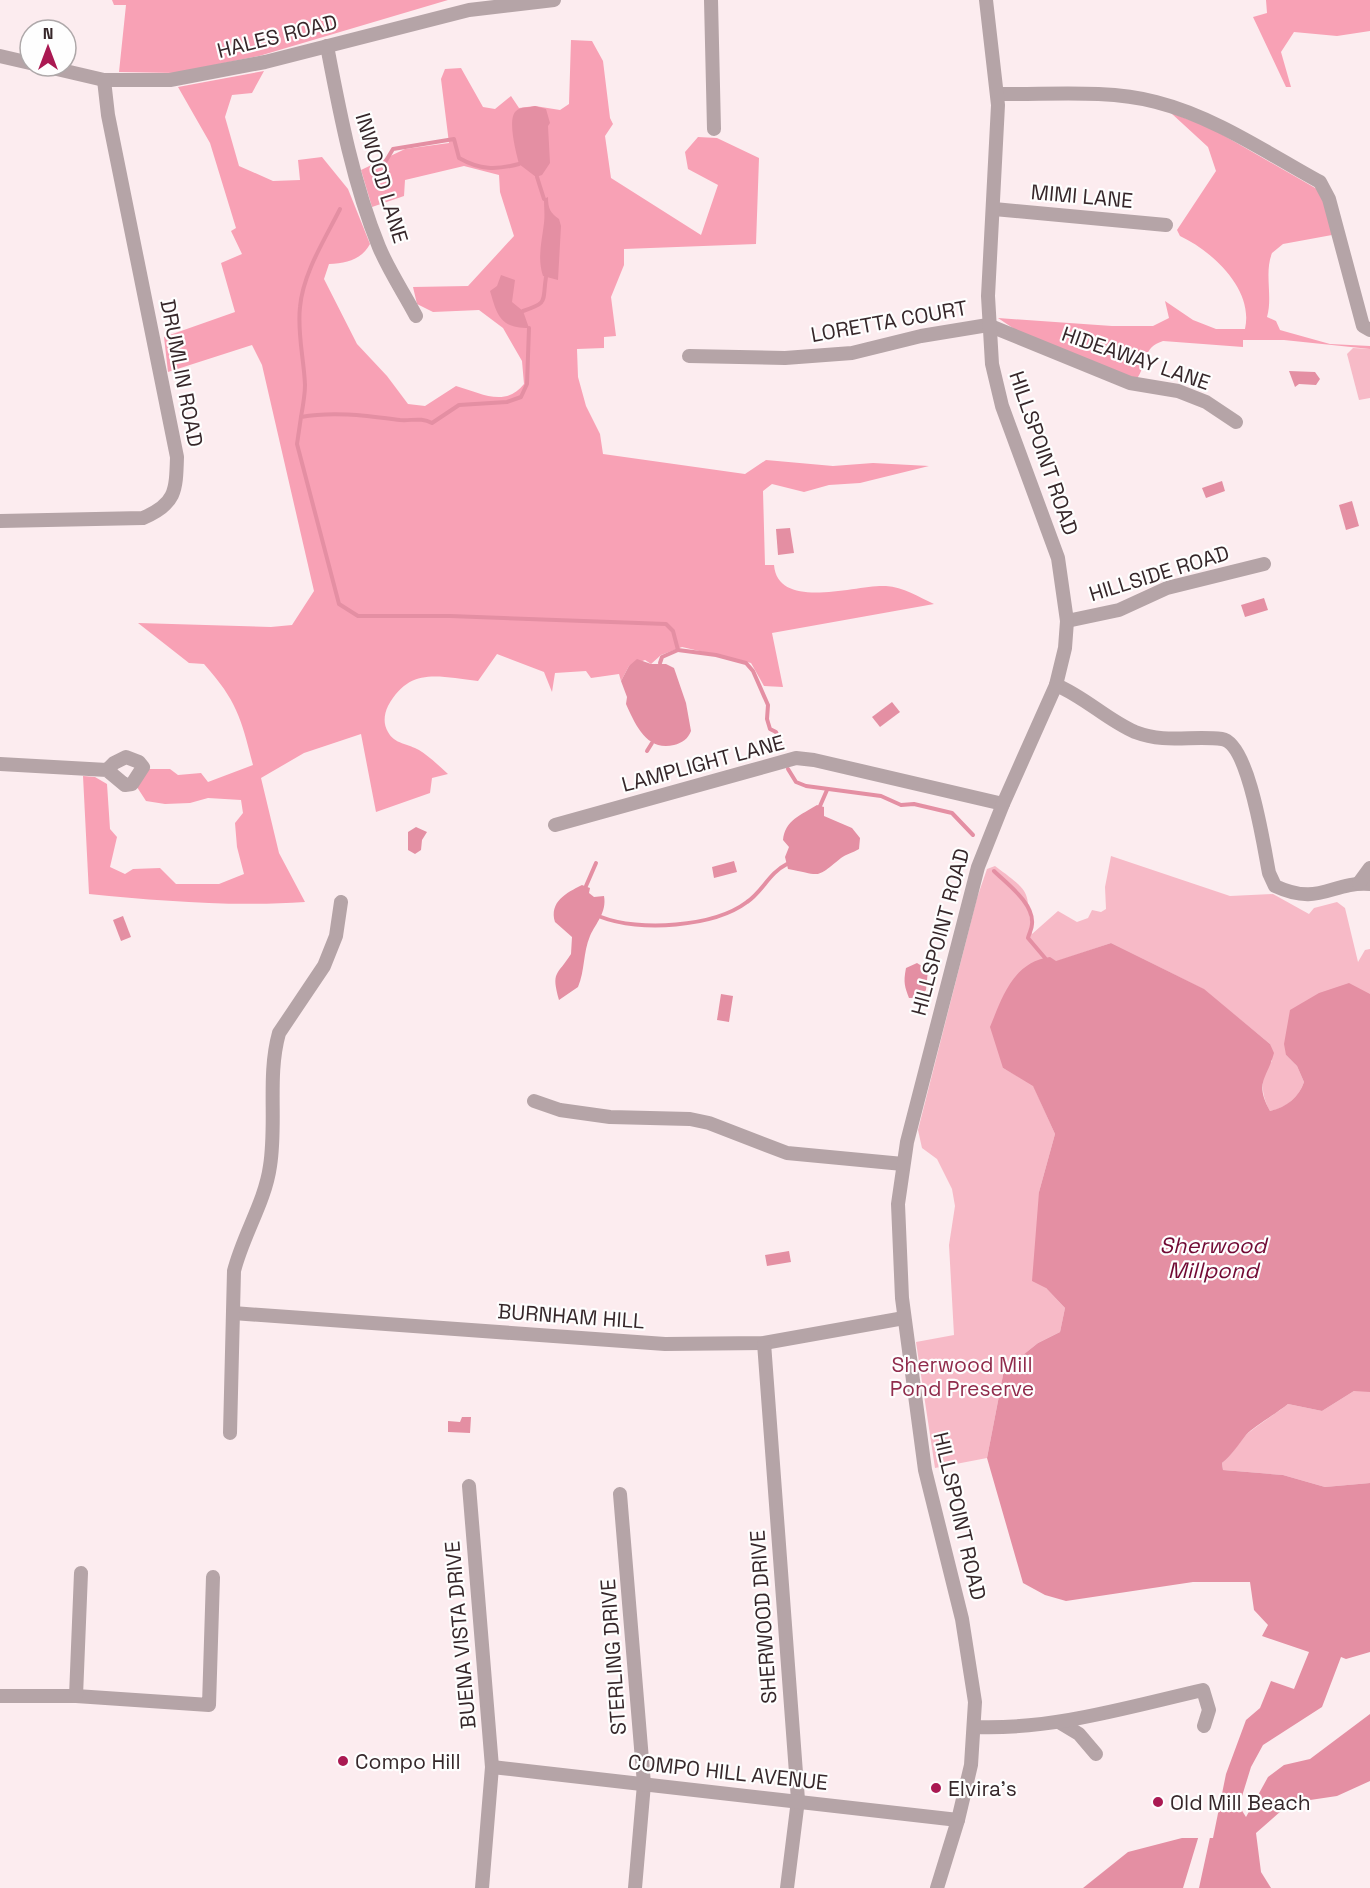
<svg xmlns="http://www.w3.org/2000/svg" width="1370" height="1888" viewBox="0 0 1370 1888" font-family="'Space Grotesk',sans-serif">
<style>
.green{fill:#f7bac7}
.forest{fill:#f8a1b5}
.water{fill:#e48fa3}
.pier{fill:#fcecef}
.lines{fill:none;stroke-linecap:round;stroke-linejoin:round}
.stream{stroke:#e48fa3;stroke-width:4}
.minor{stroke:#b5a4a7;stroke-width:14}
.poi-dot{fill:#aa1952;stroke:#fefefe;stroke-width:2}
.labels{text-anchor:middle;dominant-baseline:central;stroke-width:4.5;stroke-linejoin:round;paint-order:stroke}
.street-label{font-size:21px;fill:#36272a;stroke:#fefefe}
.park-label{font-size:21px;fill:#902c4c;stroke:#fefefe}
.poi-label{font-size:21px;fill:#36272a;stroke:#fefefe;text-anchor:start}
.water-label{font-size:22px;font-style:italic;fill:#710934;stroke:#fefefe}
</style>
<rect width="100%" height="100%" fill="#fcecef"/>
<g class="green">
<path d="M 1353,348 L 1370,349 L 1370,398 L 1359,400 L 1347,354 Z"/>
<path d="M 1111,856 L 1230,896 L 1273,894 L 1309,914 L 1314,908 L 1337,902 L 1345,908 L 1358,962 L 1365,950 L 1370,949 L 1370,994 L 1286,1055 L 1297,1066 L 1304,1082 C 1299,1097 1287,1108 1270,1111 C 1261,1095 1259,1076 1272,1061 L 1270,1044 L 1203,989 L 1111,943 L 1055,962 L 1003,1068 L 1033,1085 L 1055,1134 L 1039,1192 L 1046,1288 L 1065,1308 L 1060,1332 L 1038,1343 L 1004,1370 L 987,1458 L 935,1468 L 916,1342 L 954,1335 L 949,1245 L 955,1206 L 952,1189 L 937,1159 L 922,1148 L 918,1130 L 977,898 L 987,869 L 995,866 C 1034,895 1025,888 1032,934 L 1058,911 L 1077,922 L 1088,918 L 1092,910 L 1101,912 L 1106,909 L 1105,887 Z"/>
<path d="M 1363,1390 L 1370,1391 L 1370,1483 L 1325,1487 L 1283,1475 L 1223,1470 L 1222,1463 C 1232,1455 1237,1445 1246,1435 C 1254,1427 1277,1413 1288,1404 L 1322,1411 L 1354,1391 Z"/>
</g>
<g class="forest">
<path d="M 112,0 L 448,0 L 259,56 L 176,73 L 119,72 L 126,5 L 114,5 Z"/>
<path d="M 1266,0 L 1370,0 L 1370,31 L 1337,36 L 1294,32 L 1281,52 L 1291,87 L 1286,87 L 1253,17 L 1267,13 Z"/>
<path d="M 571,40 L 592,41 L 603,61 L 610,118 L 613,124 L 605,136 L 611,178 L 701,235 L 718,185 L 688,169 L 685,152 L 698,137 L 717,138 L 759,158 L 756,244 L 624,249 L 624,265 L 611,297 L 616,336 L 604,337 L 604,348 L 577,349 L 578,377 L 586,406 L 600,434 L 603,454 L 745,474 L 766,460 L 833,466 L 873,463 L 929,466 L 860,483 L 829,485 L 804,492 L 772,484 L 763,491 L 765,565 L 774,565 C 778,612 857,584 886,586 C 903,587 919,597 934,604 L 772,633 L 783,687 L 764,686 L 751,663 L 682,647 L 661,655 L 651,664 L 645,660 L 629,666 L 621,681 L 619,674 L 591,678 L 586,671 L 555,673 L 552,692 L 544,672 L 497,654 L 478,681 C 439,677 410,666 388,706 C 384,714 383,724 388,732 C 394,744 409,744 419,750 C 429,756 439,766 448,774 L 432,778 L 430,793 L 376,812 L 361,734 L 304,753 L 261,778 L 279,853 L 305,902 C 232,907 161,901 89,894 L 83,776 L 95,777 L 107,784 L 110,829 L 117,837 L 110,867 L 125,874 L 133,869 L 160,868 L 176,884 L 219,884 L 244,874 L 237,847 L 235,823 L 243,813 L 241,800 L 208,798 L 190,803 L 165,804 L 146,801 L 135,784 L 148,769 L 170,769 L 178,775 L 201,773 L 208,782 L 253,765 C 241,718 237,701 204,664 L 189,663 L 138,623 L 271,627 L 292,625 L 314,591 L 262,365 L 252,345 L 168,372 L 164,337 L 235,312 L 221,263 L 242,254 L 231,231 L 236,228 L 210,143 L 178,87 L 264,71 L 252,93 L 232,95 L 225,117 L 239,166 L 273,181 L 300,180 L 298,160 L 322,157 L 348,189 L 370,244 C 361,260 347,263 329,264 L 324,279 L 357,344 L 387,376 L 408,404 L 425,406 L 456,386 C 481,393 505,408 524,384 L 522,361 L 503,328 L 479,310 L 433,312 L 417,304 L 413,287 L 468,286 L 514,236 L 500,192 L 499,175 L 464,166 L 405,180 L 404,196 L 372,207 L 361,170 L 405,149 L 449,143 L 441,79 L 445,69 L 461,68 L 483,107 L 495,109 L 511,96 L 519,108 L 535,106 L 560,110 L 569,104 Z"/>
<path d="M 1171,113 L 1209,127 L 1317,189 L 1324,198 L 1332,235 L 1283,244 L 1272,253 C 1264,273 1273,297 1267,317 L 1276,321 L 1280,330 L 1287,332 L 1330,344 L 1370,346 L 1370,349 L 1284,340 L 1243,340 L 1243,347 L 1163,341 C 1141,348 1148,364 1136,380 L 1032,341 L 998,318 L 1112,326 L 1153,326 L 1169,318 L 1165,301 L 1193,320 L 1216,329 L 1245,329 C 1254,289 1212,251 1180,236 L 1177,230 L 1216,171 L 1208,147 Z"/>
</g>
<g class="water">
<path d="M 535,106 L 546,109 L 550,123 L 548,126 L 550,163 L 542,175 L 536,177 L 519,164 C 516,152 507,119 516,111 C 521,106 529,108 535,106 Z"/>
<path d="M 548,197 C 548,208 550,213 559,219 L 561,226 L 558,280 L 543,276 C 537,258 542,241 544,223 C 545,214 544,208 544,199 Z"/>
<path d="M 501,275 L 515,280 L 512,302 L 523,311 L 529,328 C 499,328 497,314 490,291 L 497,286 Z"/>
<path d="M 1289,371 L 1315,372 L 1320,379 L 1316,385 L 1299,384 L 1295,387 Z"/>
<path d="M 1222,481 L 1225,491 L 1206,498 L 1202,488 Z"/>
<path d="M 1352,501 L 1359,526 L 1346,530 L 1339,505 Z"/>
<path d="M 790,528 L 794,553 L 778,555 L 776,529 Z"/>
<path d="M 1264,598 L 1268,610 L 1245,617 L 1241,605 Z"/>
<path d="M 637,659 L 651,664 L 666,664 L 674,668 L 686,703 L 691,731 C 688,739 682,743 674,745 C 647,752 635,724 626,704 L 627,697 L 621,681 L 629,666 Z"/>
<path d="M 892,702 L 900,712 L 880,727 L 872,717 Z"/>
<path d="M 817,805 L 824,807 L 824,816 L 852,828 L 860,838 L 859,849 C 853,853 846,854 841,858 C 814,880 822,875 788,869 L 785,857 L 789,847 L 783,840 C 785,820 801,815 817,805 Z"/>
<path d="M 416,827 L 427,832 L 422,840 L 421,850 L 415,854 L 408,850 L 408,832 Z"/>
<path d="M 734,861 L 737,872 L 714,878 L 712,867 Z"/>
<path d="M 582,885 L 590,888 L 589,893 L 594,897 L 604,896 C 607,912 596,923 590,936 C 583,952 585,971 578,987 L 559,1000 C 551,971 557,976 571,954 L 572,937 L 555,922 C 549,902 566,893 582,885 Z"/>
<path d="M 123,916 L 131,937 L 121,941 L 113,920 Z"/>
<path d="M 1111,943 L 1204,989 L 1270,1044 L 1274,1053 C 1267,1079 1254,1082 1270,1111 C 1287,1107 1299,1097 1304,1082 L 1297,1066 L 1286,1055 L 1284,1044 L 1290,1010 L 1319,993 L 1349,983 L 1370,994 L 1370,1392 L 1354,1391 L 1322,1411 L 1288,1404 C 1277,1413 1253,1427 1246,1435 C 1238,1445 1232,1455 1222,1463 L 1223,1470 L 1283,1475 L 1325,1487 L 1370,1483 L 1370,1652 L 1346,1659 L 1341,1657 L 1322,1707 L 1263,1745 L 1251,1767 L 1239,1806 L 1246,1817 L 1268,1777 L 1284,1765 L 1310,1759 L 1370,1714 L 1370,1781 L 1337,1796 L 1290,1803 L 1256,1833 L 1261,1872 L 1271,1888 L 1083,1888 L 1128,1852 L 1182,1838 L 1213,1838 L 1226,1774 L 1246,1720 L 1260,1708 L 1271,1681 L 1294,1689 L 1309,1652 L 1262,1636 L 1268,1625 L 1254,1610 L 1250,1582 L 1193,1582 L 1066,1601 L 1045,1595 L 1023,1583 L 987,1458 L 1004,1370 L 1038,1343 L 1060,1332 L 1065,1308 L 1046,1288 L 1032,1281 L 1039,1192 L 1055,1134 L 1033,1086 L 1003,1068 L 990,1027 C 1002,998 1013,962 1050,957 L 1056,961 Z"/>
<path d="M 917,963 L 928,970 L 926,990 L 920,998 L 909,998 C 905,987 903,983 906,968 Z"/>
<path d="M 721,994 L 733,996 L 729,1022 L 717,1020 Z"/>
<path d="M 789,1251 L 791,1262 L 767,1266 L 765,1255 Z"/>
<path d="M 462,1417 L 471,1417 L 470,1433 L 448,1432 L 448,1421 L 460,1422 Z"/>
</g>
<path class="pier" d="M 1212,1828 L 1199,1888 L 1183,1888 L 1199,1835 L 1210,1835 Z"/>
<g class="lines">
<g class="stream">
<path d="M 384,164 L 393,149 L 454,139 L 459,158 C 480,170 496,170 519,164"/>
<path d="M 537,177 L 544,199"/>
<path d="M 523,311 C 549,302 542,302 546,277"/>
<path d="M 529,328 L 527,384 L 521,397 L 507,402 L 459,405 L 432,423 C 421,417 412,421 400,420 C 368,416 334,411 301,417 L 297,444 L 339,604 L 358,616 L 450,616 L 666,624 L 673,631 L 678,650 L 716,655 L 746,663 L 753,671 L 768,705 L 767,719 L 770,729 L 776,732 L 783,749"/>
<path d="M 301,417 C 303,406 305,395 305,385 C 304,359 297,333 300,307 C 303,273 325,239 340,209"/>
<path d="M 660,663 L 662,657 L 678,650"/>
<path d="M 647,751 L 652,743"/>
<path d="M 788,769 L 796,782 L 806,786 L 881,796 L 901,805 L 914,804 L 952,813 L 973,835"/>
<path d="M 820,806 L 827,790"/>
<path d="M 994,871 C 1007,884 1034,903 1032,924 C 1032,929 1029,933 1028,938 L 1045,958"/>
<path d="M 586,886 L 596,863"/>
<path d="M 601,917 C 639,932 714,927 747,902 C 763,891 769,873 787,864"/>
</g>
<g class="minor">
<path d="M 711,0 L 714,129"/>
<path d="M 327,46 C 340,114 353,183 379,247 C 389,271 404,293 416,316"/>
<path d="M 0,56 L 30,63"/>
<path d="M 44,66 L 104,80 L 170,80 L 265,62 L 469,10 L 554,0"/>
<path d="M 997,94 C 1048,95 1106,89 1156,102 C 1215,117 1267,153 1320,182 L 1329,199 L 1363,326 L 1370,330"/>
<path d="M 994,209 L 1166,225"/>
<path d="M 689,356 L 785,358 L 852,353 L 921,336 L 988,325 L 1130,383 L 1178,391 L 1206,402 L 1236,422"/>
<path d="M 0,521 L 143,518 C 176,504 176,491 177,457 L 108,115 L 104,80"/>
<path d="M 1067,621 L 1119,610 L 1167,588 L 1264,564"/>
<path d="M 1056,685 C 1085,697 1107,720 1135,732 C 1167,744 1191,735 1222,739 C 1249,743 1264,848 1269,873 L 1275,886 C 1320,907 1331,881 1370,884"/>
<path d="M 0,764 L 107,770 L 125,785 L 132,784 L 143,767 L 139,762 L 126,757 L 114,763 L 107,770"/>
<path d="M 555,825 L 796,758 L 814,760 L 1003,804"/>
<path d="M 1359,883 L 1370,868"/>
<path d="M 534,1101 L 560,1110 L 610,1117 L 690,1119 L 709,1123 L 787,1153 L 903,1164"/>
<path d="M 233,1313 L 665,1344 L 764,1343 L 904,1318"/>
<path d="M 764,1343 L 798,1800 L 787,1888"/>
<path d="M 230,1433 L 234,1271 C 243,1235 265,1202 270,1166 C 277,1122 267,1076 279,1033 L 324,966 L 336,936 L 341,902"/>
<path d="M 469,1486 L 492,1767 L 482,1888"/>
<path d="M 620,1494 L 644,1784 L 635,1888"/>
<path d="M 0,1696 L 76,1696 L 209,1705 L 213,1577"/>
<path d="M 76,1696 L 81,1573"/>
<path d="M 1059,1722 L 1079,1734 L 1096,1754"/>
<path d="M 975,1727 C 1053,1730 1128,1707 1203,1690 L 1209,1710 L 1204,1726"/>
<path d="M 492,1767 L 958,1820"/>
<path d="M 937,1888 L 958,1820 L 971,1765 L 975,1702 L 962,1619 L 925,1470 L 902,1298 L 898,1204 L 907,1142 L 978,867 L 1003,804 L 1056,685 L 1065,648 L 1067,621 L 1058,558 L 1002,406 L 992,364 L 988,296 L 998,105 L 986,0"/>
</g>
</g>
<g class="poi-dot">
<circle cx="343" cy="1761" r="6"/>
<circle cx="936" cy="1788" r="6"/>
<circle cx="1158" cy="1802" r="6"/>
</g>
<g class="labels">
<g class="street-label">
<text transform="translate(277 36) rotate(-14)">HALES ROAD</text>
<text transform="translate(382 178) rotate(73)">INWOOD LANE</text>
<text transform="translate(1082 196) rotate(5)">MIMI LANE</text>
<text transform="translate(889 321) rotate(-10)">LORETTA COURT</text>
<text transform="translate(1136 358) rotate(19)">HIDEAWAY LANE</text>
<text transform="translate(182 373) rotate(79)">DRUMLIN ROAD</text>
<text transform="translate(1044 453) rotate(71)">HILLSPOINT ROAD</text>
<text transform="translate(1159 573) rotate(-17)">HILLSIDE ROAD</text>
<text transform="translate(703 763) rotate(-15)">LAMPLIGHT LANE</text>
<text transform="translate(940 932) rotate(-75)">HILLSPOINT ROAD</text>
<text transform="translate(571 1316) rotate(4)">BURNHAM HILL</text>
<text transform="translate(960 1516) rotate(77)">HILLSPOINT ROAD</text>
<text transform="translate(763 1617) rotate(-94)">SHERWOOD DRIVE</text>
<text transform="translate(460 1635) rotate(-95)">BUENA VISTA DRIVE</text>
<text transform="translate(613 1657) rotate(-94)">STERLING DRIVE</text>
<text transform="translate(728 1772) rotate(6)">COMPO HILL AVENUE</text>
</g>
<g class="park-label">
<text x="962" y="1364">Sherwood Mill<tspan x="962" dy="24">Pond Preserve</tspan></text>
</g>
<g class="poi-label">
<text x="355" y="1761">Compo Hill</text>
<text x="948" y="1788">Elvira's</text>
<text x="1170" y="1802">Old Mill Beach</text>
</g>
<g class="water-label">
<text x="1213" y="1245">Sherwood<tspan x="1213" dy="25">Millpond</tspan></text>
</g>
</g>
<g transform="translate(48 48)"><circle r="28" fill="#fefefe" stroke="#aea8a9" stroke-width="1.5"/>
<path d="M0-4.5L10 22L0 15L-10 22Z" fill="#aa1952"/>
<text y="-9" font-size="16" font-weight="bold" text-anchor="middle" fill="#36272a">N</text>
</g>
</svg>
